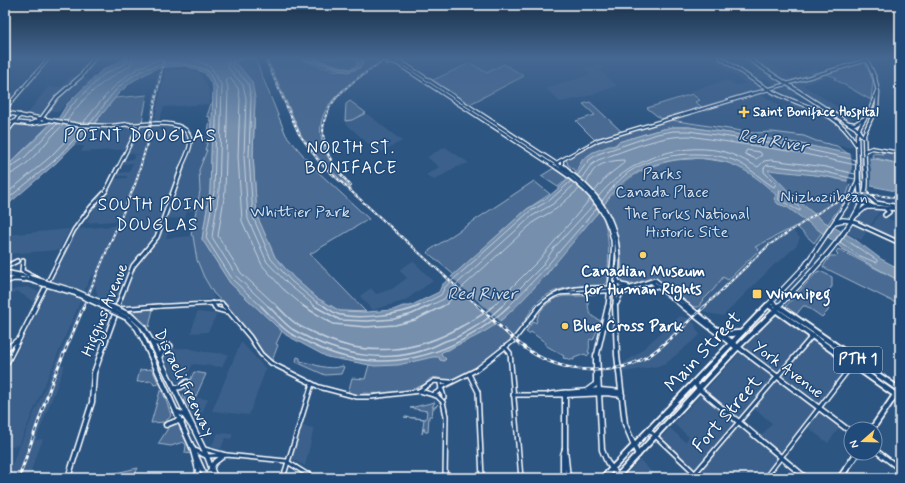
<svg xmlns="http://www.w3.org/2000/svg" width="905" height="483" viewBox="0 0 905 483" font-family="Mynerve,sans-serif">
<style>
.built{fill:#3b618b;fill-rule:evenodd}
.green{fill:#486b92;stroke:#a4b5c8}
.water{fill:#748fad;stroke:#acbcce}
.pier{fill:#2c5582}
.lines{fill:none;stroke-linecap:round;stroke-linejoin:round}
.shore-far1{stroke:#c7d2de;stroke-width:1}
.shore{stroke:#c7d2de;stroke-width:1.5}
.tertiary-far2-casing{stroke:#fff;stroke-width:4.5}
.tertiary-far1-casing{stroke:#fff;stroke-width:5.5}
.tertiary-casing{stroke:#fff;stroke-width:6}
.secondary-far2-casing{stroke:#fff;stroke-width:5}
.secondary-far1-casing{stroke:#fff;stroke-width:6}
.secondary-casing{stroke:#fff;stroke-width:7}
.primary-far1-casing{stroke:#fff;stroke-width:6}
.primary-casing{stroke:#fff;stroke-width:8}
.trunk-far2-casing{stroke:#fff;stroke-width:5}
.trunk-far1-casing{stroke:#fff;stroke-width:6}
.trunk-casing{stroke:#fff;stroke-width:8}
.tertiary-far2{stroke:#1f4a7a;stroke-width:2}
.tertiary-far1{stroke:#1f4a7a;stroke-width:2.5}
.tertiary{stroke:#1f4a7a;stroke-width:3}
.secondary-far2{stroke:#1f4a7a;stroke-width:2.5}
.secondary-far1{stroke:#1f4a7a;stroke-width:3}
.secondary{stroke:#1f4a7a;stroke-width:4}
.primary-far1{stroke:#1f4a7a;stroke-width:3.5}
.primary{stroke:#1f4a7a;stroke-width:4.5}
.trunk-far2{stroke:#1f4a7a;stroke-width:2.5}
.trunk-far1{stroke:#1f4a7a;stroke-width:3.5}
.trunk{stroke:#1f4a7a;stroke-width:4.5}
.rail-far1-casing{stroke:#fff;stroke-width:2}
.rail-casing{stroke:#fff;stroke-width:3}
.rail-far1{stroke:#1f4a7a;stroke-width:1;stroke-dasharray:2.5;stroke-linecap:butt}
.rail{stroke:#1f4a7a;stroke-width:1.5;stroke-dasharray:4;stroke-linecap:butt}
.secondary-bridge-far1-casing{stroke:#fff;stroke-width:6;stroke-linecap:butt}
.secondary-bridge-casing{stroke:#fff;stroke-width:7;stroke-linecap:butt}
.secondary-bridge-far1{stroke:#1f4a7a;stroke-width:3}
.secondary-bridge{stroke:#1f4a7a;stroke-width:4}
.poi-dot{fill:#ffd166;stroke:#1f4a7a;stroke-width:1.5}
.labels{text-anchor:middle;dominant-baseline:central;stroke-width:3;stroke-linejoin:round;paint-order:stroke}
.far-poi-label{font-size:13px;font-weight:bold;fill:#fff;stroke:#1f4a7a;text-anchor:start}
.shield{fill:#1f4a7a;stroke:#bcc9d7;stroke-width:1}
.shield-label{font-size:15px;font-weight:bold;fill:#fff}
.park-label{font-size:16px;fill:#dae1e9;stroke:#1f4a7a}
.poi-label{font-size:16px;font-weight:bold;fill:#fff;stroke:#1f4a7a;text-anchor:start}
.street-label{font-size:16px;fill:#fff;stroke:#1f4a7a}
.water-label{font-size:17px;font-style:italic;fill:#d5dde6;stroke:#1f4a7a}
.neighbourhood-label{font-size:17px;letter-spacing:1px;fill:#fff;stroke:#1f4a7a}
.quarter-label{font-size:18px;letter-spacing:1px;fill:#fff;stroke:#1f4a7a}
.near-street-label{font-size:19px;fill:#fff;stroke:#1f4a7a}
</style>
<rect width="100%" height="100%" fill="#2c5582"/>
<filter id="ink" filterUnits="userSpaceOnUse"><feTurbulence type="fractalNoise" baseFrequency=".025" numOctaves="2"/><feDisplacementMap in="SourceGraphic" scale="8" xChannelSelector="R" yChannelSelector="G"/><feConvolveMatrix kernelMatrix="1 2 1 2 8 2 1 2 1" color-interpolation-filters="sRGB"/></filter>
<g filter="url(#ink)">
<g class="built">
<path d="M 480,58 L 492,58 L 504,64 L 487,73 L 470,63 Z"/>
<path d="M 709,58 L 721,58 L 746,75 L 755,72 L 735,58 L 760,58 L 792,78 L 800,75 L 798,73 L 815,68 L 823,73 L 829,76 L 803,85 L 855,118 L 846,122 L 802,93 L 791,97 L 765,78 L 756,81 L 764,88 L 763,91 L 758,92 L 782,108 L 798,102 L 826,113 L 846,127 L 856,144 L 852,145 L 852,148 L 816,141 L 804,137 L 772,132 L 754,133 L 675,120 L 732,102 L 730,101 L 704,109 L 695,102 L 701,99 L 690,91 L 727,80 L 735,85 L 746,84 Z"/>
<path d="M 598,64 L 604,68 L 599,70 L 617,86 L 581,98 L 560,102 L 548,90 L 548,87 L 591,75 L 584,68 Z"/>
<path d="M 191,69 L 200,74 L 209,90 L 211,99 L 209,104 L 164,107 L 159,121 L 154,121 L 165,71 Z"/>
<path d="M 158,73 L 162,73 L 152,122 L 149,122 Z"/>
<path d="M 70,76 L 92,79 L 65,104 L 59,112 L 45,110 L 40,116 L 27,114 L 48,87 L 62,87 Z"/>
<path d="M 366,114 L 370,116 L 402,141 L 379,153 L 346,124 L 346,121 L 351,121 Z"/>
<path d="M 160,124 L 181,129 L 187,138 L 209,136 L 206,149 L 207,149 L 199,170 L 200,191 L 194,210 L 187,211 L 185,218 L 160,219 L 155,232 L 169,231 L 166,238 L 193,236 L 197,260 L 204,277 L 210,285 L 214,299 L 123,308 L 98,297 L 95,285 L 61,365 L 65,365 L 36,440 L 43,439 L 28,478 L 6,478 L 94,275 L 91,276 L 19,445 L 5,447 L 5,377 L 77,229 L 114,226 L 116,221 L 86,223 L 96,205 L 104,204 L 115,179 L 127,178 L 127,176 L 117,176 L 118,173 L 129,172 L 133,163 L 123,164 L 124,160 L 134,159 L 134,155 L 140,155 L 128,153 L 129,149 L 81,152 L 84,146 L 73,146 L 90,129 Z"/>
<path d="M 445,147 L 469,163 L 457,167 L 434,180 L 426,175 L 439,167 L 427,157 Z"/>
<path d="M 869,208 L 879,212 L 861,240 L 847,233 L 856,223 L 852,221 L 865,209 Z"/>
<path d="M 879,214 L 900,224 L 899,241 L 871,228 Z"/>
<path d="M 70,229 L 59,250 L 5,254 L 5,235 Z"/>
<path d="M 791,229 L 800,238 L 797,245 L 779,262 L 777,262 L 723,316 L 707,313 L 699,307 L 700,302 L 714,289 L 723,277 L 728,279 L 759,250 L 754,247 Z"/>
<path d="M 413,261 L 433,281 L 404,301 L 372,310 L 360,296 L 371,288 L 376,294 L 392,289 L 407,278 L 399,270 Z"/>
<path d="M 27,287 L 39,292 L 34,302 L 17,291 L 12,294 L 6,293 L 19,288 Z"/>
<path d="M 197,312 L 217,314 L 208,332 L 191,333 Z"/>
<path d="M 776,314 L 852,366 L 820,408 L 841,425 L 828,443 L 806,426 L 765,478 L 691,478 L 695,474 L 659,440 L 670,428 L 685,442 L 689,437 L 674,424 ZM 752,407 L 772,423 L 759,439 L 739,422 Z"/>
<path d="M 680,316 L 687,318 L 695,324 L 696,328 L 700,335 L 664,365 L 624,372 L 622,364 L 636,355 Z"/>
<path d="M 241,342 L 266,369 L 249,415 L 212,411 Z"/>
<path d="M 187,348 L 205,352 L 228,354 L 222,367 L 193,364 L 185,379 L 178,383 L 164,358 L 165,355 L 171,349 Z"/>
<path d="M 195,398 L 208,399 L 200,418 L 193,418 L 190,410 Z"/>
<path d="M 302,426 L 314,428 L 305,466 L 292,459 Z"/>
<path d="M 218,433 L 233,434 L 231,439 L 225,438 L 221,449 L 211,447 Z"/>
<path d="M 640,460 L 658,478 L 624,478 Z"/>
</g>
<g class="green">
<path d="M 242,58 L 255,58 L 286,135 L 315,169 L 369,219 L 310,254 L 366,312 L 340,311 L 317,298 L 294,278 L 275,257 L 257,216 L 253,155 L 255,98 L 240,67 L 235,64 L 234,61 Z"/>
<path d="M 267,58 C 276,58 289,56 298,58 C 318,65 342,78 361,67 L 364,62 L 362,58 L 373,58 L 381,63 C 348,85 304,108 327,155 C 333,168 344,179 352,190 L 320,160 L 302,137 Z"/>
<path d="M 310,58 L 356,58 L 358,65 L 350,69 Z"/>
<path d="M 865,62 L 873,81 L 871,100 L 834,79 L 836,78 L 835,77 L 826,74 Z"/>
<path d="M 470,63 L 487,73 L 504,64 L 524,76 L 468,105 L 431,81 Z"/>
<path d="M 692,94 L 700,100 L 695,102 L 702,107 L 661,119 L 647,108 Z"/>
<path d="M 147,95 L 142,123 L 105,126 L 94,124 L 115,98 Z"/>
<path d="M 350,101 L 366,113 L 352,120 L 345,121 L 346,104 Z"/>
<path d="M 590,102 L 622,132 L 596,141 L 576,121 L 595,115 L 583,104 Z"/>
<path d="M 211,104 L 213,104 L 210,191 L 202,239 L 230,283 L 282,331 L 276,344 L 278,345 L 272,361 L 263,354 L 253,338 L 228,307 L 214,294 L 204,277 L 197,260 L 193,236 L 191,235 L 200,191 L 199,170 L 207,150 L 205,150 L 210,134 L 208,134 L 210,117 L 207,116 Z"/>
<path d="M 671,120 L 754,133 L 772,132 L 804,136 L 816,141 L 837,146 L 850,155 L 796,143 L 689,127 L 673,127 L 655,131 L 619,142 C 615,147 590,152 583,160 C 580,163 578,168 576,171 L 568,165 L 566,159 L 603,140 Z"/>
<path d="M 46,122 L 51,123 L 5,168 L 5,137 L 14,125 L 28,125 Z"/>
<path d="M 881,152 L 897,154 L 895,158 L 900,161 L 900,164 L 872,157 L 873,153 L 883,154 Z"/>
<path d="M 698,158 L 824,176 L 851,182 L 845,200 L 814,243 L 796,226 L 755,247 L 759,250 L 728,280 L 723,277 L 714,289 L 701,302 L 699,307 L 693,307 L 654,277 L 634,284 L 623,284 L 621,282 C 623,255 619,229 604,205 C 621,179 646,165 676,160 C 683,159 691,160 698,158 Z"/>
<path d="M 554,168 L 569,177 L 558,187 L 541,176 Z"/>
<path d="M 534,181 L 550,194 L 527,209 L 454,275 L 427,252 Z"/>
<path d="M 600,210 C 611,234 609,257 607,282 L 603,285 C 580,286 552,285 535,305 C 527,315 522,328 513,338 C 499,351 466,380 447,380 C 441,380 438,376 432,378 C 428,379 426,384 423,385 C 405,394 381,394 362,393 L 360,395 L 348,393 L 352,378 L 365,379 L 369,365 L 449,350 L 525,297 L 547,274 L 561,254 Z"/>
<path d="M 838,249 L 900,281 L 900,305 L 823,267 L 830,256 L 836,256 L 838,254 L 836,252 Z"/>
<path d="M 820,271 L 832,277 L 832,287 L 830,288 L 828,311 L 822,317 L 806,306 L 803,306 L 796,315 L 785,307 L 817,272 Z"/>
<path d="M 563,296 L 586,296 L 588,298 C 588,312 589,316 601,321 L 593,340 L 590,339 C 588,344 591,346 588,352 L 590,353 L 587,356 L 585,354 L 574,358 L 574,360 L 563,358 L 564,356 L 545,345 L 546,343 L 531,332 L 529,334 L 526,332 L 533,321 L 536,323 C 538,313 543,306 552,301 L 551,300 Z"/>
<path d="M 153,309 L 149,327 L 131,311 Z"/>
<path d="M 297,357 L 300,358 L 300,361 C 315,364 327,371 343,366 L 344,367 L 341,374 L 325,375 L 296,362 Z"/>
<path d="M 152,369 L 159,384 L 154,385 L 152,381 L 137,382 L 140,370 Z"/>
<path d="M 194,372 L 206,374 L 190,409 L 183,396 Z"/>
<path d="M 160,391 L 162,391 C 166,399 169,409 171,416 L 165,422 L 151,423 Z"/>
<path d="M 435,402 L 432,407 L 435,407 L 438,404 L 435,408 L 433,408 L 432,416 L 429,416 L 428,432 L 425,432 L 424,428 L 422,434 L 424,419 L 404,417 L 426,419 L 427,411 L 410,408 Z"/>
<path d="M 177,423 L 178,424 L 192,454 L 185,453 L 186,445 L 183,442 L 171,446 L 158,444 L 170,425 Z"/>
<path d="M 138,468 L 133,478 L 117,478 L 106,475 Z"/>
</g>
<g class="water">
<path d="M 126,58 L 249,58 L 239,60 L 235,64 L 240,67 L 252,82 L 255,98 L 253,155 L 257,216 L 275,257 L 294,278 L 317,298 L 340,311 L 366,312 L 393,310 L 403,306 L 410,306 L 439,292 L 442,285 L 527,209 L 548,197 L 561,186 L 576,171 L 583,159 L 593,152 L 609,146 L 616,146 L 618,142 L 655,131 L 673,127 L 689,127 L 796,143 L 900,164 L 900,192 L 824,176 L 768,170 L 796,199 L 823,221 L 853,238 L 881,259 L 900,269 L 900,281 L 842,249 L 836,243 L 787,207 L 778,204 L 774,199 L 776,195 C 763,182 749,171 731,164 C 697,151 644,160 617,187 C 610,194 606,203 599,211 C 568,247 540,285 505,317 C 486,334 463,342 442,352 L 441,354 L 446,359 L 444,361 L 440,360 L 439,357 L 433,357 L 398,365 L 375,366 L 327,357 L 286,335 L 230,283 L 202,239 L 210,191 L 213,87 L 205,73 L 186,66 L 167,67 L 155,69 L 133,81 L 119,93 L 94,124 L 56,163 L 5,207 L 5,168 L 60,116 L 67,104 L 101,71 Z"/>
<path d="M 299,58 L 309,58 L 347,69 L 353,69 L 358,65 L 355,58 L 361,58 L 363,63 L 359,68 L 348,72 Z"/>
</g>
<g class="pier">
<path d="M 851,153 L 870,157 L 869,159 L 871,170 L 871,188 L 863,186 L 863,164 L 862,156 L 859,155 L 861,186 L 847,183 L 852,168 Z"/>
<path d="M 449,276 L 458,283 L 458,284 L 494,315 L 501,323 L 498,325 L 490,319 L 453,285 L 446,279 Z"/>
</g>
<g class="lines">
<g class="shore-far1">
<path d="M 191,58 L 211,67 L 222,86 L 219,192 L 212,237 L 237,277 L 269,307"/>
<path d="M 228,58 L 228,68 L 243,85 L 246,98 L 244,156 L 248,219 L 267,262 L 288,284 L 316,307"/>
<path d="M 234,58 L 232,66 L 248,83 L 251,98 L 249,156 L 253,217 L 271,259 L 291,281 L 315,301 L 326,307"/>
<path d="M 61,120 L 70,107 L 103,75 L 126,63 L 127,58"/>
<path d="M 67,121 C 82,97 105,79 130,66 L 133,58"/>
<path d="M 83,123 C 110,91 122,70 165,58"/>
<path d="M 90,123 C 99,113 106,101 115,91 C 140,64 174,56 208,71 L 217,88 L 214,192 L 206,238 L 233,280 L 262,307"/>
<path d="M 747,150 L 760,152 L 762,155 L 756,159 L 745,154 Z"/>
<path d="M 5,171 L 24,158 L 57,124"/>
<path d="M 5,176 C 29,169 45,141 63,125"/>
<path d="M 577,176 L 589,160 L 598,154 L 657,134 L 673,131 L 689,131 L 796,147 L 856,160"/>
<path d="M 581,179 L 590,166 L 598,160 C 628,150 657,136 689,136 L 795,152 L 856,165"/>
<path d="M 586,183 C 589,179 590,175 593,171 C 599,163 614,160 624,160 L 624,163 L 606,177 L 594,192"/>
<path d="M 780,190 L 800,208 L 800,211 C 792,208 787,203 779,200 Z"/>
<path d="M 5,195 L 50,157 L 79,127"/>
<path d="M 598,197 C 627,161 675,142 721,151 C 734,154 746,161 758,167 L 764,161 L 771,160 L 826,167 L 855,174"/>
<path d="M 5,201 L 54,161 L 86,127"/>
<path d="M 602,201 C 610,190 618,180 629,172 C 657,153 702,149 733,160 C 749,166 760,179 774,187 L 776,184 L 764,172 L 764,168 L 767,165 L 825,172 L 855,179"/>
<path d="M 840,242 L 858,255 L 877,263 L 877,260 L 843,238"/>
<path d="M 278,307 L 241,273 L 218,236 L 225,192 L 228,88 L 226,79 L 230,78 L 238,88 L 240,99 L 238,156 L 242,221 L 262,265 L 283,289 L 305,307"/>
<path d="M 417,307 L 441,295 L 445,287 L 529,212 L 550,200 L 571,181"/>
<path d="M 427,307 L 444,299 L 450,290 L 532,216 L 553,204 L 575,184"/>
<path d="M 441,307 L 447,304 L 455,294 L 535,221 L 556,209 L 580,188"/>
<path d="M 492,307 L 538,261 L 590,199"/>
<path d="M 501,307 L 542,266 L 554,248 L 594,204"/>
<path d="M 508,307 L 538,276 L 597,208"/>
</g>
<g class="shore">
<path d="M 261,306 C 269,314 278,324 287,331 C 293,336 302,339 309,343 C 378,379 454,358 509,306"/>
<path d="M 268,306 C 276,313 283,323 292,329 C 338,356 394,368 443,342 C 447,340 452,339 457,337 C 473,329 489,319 502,306"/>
<path d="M 277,306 C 283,312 288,318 295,323 C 300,327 308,330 314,333 C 362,358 416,354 462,326 C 473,320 484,315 493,306"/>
<path d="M 303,306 L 333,324 L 366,327 L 395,325 L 415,320 L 443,306"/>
<path d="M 314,306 L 340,320 L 367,321 L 394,319 L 412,314 L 429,306"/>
<path d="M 324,306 C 329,309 335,314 341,315 C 360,319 401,315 419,306"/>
</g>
<defs>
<g id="tertiary-far2">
<path d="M 730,100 L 754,93"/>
<path d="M 5,109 L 49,58"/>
<path d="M 864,151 L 872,148 L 900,153"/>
<path d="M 562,160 L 562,165 L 566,168"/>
<path d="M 556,163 L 598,140 L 867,60"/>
<path d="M 118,168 L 140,124"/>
</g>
<g id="tertiary-far1">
<path d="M 564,167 L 568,170"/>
<path d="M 559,293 L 610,291"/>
<path d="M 212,303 L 215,307"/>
<path d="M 35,307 L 74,230 L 91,207 L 106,191 L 118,167"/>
<path d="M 146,307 L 222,303 L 224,307"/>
<path d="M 539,307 C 557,287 584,287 610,288"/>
</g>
<g id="tertiary">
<path d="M 214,306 L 216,309 L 227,312"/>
<path d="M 224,306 L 250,337 L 261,354 L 271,363 L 319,387 L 357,397 L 371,397 L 420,391 L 437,396 L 443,402 L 446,416 L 445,478"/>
<path d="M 119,309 L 160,306"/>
<path d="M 505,347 L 510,353 L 521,478"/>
<path d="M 5,350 L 17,340"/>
<path d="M 5,367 L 36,306"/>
<path d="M 469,374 L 478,392 L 482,478"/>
<path d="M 442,387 L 476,370 L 513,341 L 540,306"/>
<path d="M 442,390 L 444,397"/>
<path d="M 419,391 L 434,381 L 450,382"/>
<path d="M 434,394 L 441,390 L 440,382"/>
<path d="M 549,394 L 566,392"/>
<path d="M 513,395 L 564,395"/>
<path d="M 649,430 L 700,478"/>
<path d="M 204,449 L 226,455"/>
<path d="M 207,456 L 227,455 L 286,461 L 313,478"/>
<path d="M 283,478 L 312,384"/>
<path d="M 307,478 L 308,474"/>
<path d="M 691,478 L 813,335"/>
<path d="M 765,478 L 856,360"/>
</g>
<g id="secondary-far2">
<path d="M 389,58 L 557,168"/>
<path d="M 395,58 L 563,168"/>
<path d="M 721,58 C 739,70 756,83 775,93 C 809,110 834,108 856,144"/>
<path d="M 747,58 L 856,128 L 863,137"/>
<path d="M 388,63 L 396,62"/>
<path d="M 5,112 L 27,117"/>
<path d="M 27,116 L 78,125 L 111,126 L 129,124"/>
<path d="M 5,121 L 30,124 L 48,121"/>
<path d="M 30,124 L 41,119 L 57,97 L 81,76 L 94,58"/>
<path d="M 128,125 C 144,125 194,115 190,145 C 189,152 184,161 181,168"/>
<path d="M 5,134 L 20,115"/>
</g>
<g id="secondary-far1">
<path d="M 556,167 C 583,185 607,206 613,240 C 615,255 609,290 608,307"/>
<path d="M 561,167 C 594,188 617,218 618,258 C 618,274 615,291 615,307"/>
<path d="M 865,193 L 876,203 L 900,207"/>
<path d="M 873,207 L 900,209"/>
<path d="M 885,215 L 889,212 L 886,209"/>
<path d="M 852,221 L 900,243"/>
<path d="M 23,261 L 22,271 L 38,279"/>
<path d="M 5,267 L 17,261"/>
<path d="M 5,272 L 29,277"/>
<path d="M 5,275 L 19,277"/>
<path d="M 617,280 L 621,285 L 627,286"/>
<path d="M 5,282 L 14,279 L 29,280"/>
<path d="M 652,282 L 684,307"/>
<path d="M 616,288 L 631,288 L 655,280 L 689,307"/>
<path d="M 610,291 L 637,291 L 657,286"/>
<path d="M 617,303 L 620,295 L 625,292"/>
<path d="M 117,307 L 133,266 L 157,237 L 182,167"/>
</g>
<g id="secondary">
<path d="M 608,306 L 597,354 L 602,450 L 607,462 L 618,476"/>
<path d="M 615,306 L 617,355 L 625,424 L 638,455"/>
<path d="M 683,306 L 737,348"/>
<path d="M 687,306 L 742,350 L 851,432"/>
<path d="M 130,315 L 143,327 L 150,339 L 207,456 L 215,478"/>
<path d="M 127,318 L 137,328 L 143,339 L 206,478"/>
<path d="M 153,343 L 170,346"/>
<path d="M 159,357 L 164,350 L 170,346"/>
<path d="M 697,380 L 696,385 L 699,389 L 806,478"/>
<path d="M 174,388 L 181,387 L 187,382"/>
<path d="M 589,389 L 596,384 L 596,355"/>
<path d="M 564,395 L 606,393 L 622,395"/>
<path d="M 178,412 L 184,415 L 193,428"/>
<path d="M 166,425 L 176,421 L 182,422"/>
<path d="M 192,447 L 198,470 L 197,478"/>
<path d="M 875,450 L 900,469"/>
<path d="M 196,451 L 207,456"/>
<path d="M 68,478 L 92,402 L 94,373 L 118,306"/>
<path d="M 206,478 L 214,463 L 223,456"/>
<path d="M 563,478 L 563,455 L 565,449"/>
<path d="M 568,478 L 565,449 L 565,393 L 600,390 L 621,392"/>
</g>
<path id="primary-far1" d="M 766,307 L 768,305"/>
<g id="primary">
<path d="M 718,330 L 728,334 L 740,333"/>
<path d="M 872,429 L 900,388"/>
<path d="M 603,478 L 767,306"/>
<path d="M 616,478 L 736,349 L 777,309"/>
<path d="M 840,478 L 857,453"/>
</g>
<g id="trunk-far2">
<path d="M 848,123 L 855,124 L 863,119"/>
<path d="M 858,168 L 857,135 L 860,126 L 871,108 L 877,91"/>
<path d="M 865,168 L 864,134 L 877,106 L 878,92 L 875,78 L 866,58"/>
</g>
<g id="trunk-far1">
<path d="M 858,180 C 863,195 854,199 873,207"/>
<path d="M 855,216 L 866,207 L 871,207"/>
<path d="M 835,222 L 843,220 L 852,221"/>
<path d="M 772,302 L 779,307"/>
<path d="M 779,306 C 805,279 856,228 865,192 C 867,184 866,175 865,167"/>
<path d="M 771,307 L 768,305 L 805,266 L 852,196 L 858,180 L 858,167"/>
</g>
<g id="trunk">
<path d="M 770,306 L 900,398"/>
<path d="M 778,306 L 900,390"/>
</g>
</defs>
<use href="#tertiary-far2" class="tertiary-far2-casing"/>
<use href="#tertiary-far1" class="tertiary-far1-casing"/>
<use href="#tertiary" class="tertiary-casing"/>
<use href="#secondary-far2" class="secondary-far2-casing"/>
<use href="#secondary-far1" class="secondary-far1-casing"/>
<use href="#secondary" class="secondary-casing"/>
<use href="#primary-far1" class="primary-far1-casing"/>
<use href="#primary" class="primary-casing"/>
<use href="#trunk-far2" class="trunk-far2-casing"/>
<use href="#trunk-far1" class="trunk-far1-casing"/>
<use href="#trunk" class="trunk-casing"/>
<use href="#tertiary-far2" class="tertiary-far2"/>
<use href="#tertiary-far1" class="tertiary-far1"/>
<use href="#tertiary" class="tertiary"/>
<use href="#secondary-far2" class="secondary-far2"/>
<use href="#secondary-far1" class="secondary-far1"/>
<use href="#secondary" class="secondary"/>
<use href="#primary-far1" class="primary-far1"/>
<use href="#primary" class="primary"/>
<use href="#trunk-far2" class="trunk-far2"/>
<use href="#trunk-far1" class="trunk-far1"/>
<use href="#trunk" class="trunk"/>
<defs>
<g id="rail-far1">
<path d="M 265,58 L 299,134 L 320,163 L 479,307"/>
<path d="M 351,186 C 343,177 334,167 329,156 C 306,107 353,81 388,58"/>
<path d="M 83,307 L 136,182 L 146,147 L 164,58"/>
<path d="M 704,307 L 769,245 L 833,203 L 853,195 L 866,194 L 900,198"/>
</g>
<g id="rail">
<path d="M 478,306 C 497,323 515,343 536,355 C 570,374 617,376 650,355 C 670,341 687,323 705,306"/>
<path d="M 19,478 L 53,379 L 84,306"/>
</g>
</defs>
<use href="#rail-far1" class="rail-far1-casing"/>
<use href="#rail" class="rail-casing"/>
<use href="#rail-far1" class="rail-far1"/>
<use href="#rail" class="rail"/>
<defs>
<g id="secondary-bridge-far1">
<path d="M 29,277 L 75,291 L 112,307"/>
<path d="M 26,279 L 74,293 L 104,307"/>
</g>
<g id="secondary-bridge">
<path d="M 102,306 L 127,318"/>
<path d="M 110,306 L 130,315"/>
</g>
</defs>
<use href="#secondary-bridge-far1" class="secondary-bridge-far1-casing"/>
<use href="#secondary-bridge" class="secondary-bridge-casing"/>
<use href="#secondary-bridge-far1" class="secondary-bridge-far1"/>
<use href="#secondary-bridge" class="secondary-bridge"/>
</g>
</g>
<linearGradient id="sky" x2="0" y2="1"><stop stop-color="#182f48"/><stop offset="0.46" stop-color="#456892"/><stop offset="1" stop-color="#456892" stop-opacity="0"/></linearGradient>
<rect width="905" height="126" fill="url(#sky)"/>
<g class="poi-dot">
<path d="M742 106h4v4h4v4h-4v4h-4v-4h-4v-4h4z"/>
<circle cx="643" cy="255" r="4"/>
<rect x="752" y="289" width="10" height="10" rx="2"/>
<circle cx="565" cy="326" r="4"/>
</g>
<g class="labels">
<g class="far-poi-label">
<text x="753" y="112">Saint Boniface Hospital</text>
</g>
<rect class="shield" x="834" y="347" width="48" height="26" rx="3"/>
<g class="shield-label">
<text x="858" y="360">PTH 1</text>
</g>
<g class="park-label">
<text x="662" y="174">Parks<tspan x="662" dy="18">Canada Place</tspan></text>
<text x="824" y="197">Niizhoziibean</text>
<text x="300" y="212">Whittier Park</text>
<text x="687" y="214">The Forks National<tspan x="687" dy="18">Historic Site</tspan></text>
</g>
<g class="poi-label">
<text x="643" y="271" text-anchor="middle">Canadian Museum<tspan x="643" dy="18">for Human Rights</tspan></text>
<text x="766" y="294">Winnipeg</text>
<text x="573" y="326">Blue Cross Park</text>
</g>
<g class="street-label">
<text transform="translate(105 310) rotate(-68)">Higgins Avenue</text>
<text transform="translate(788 370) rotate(37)">York Avenue</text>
<text transform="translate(184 383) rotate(64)">Disraeli Freeway</text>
</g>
<g class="water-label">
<text transform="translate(773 141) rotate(10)">Red River</text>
<text x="482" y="294">Red River</text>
</g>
<g class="neighbourhood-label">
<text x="351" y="148">NORTH ST.<tspan x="351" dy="20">BONIFACE</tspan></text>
<text x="157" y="205">SOUTH POINT<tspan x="157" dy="20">DOUGLAS</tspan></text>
</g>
<g class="quarter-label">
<text x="140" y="136">POINT DOUGLAS</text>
</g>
<g class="near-street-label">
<text transform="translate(703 352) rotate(-47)">Main Street</text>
<text transform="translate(727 414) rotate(-49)">Fort Street</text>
</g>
</g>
<rect width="905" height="483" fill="none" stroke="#1f4a7a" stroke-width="20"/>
<rect x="10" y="10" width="885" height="463" fill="none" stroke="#fff" stroke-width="1.5" filter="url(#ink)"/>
<g transform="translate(863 441) rotate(250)"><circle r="19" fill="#1f4a7a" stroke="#7992af"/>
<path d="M0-3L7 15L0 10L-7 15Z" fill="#ffd166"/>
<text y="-6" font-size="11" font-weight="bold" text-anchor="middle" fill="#ffffff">N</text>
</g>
</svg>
